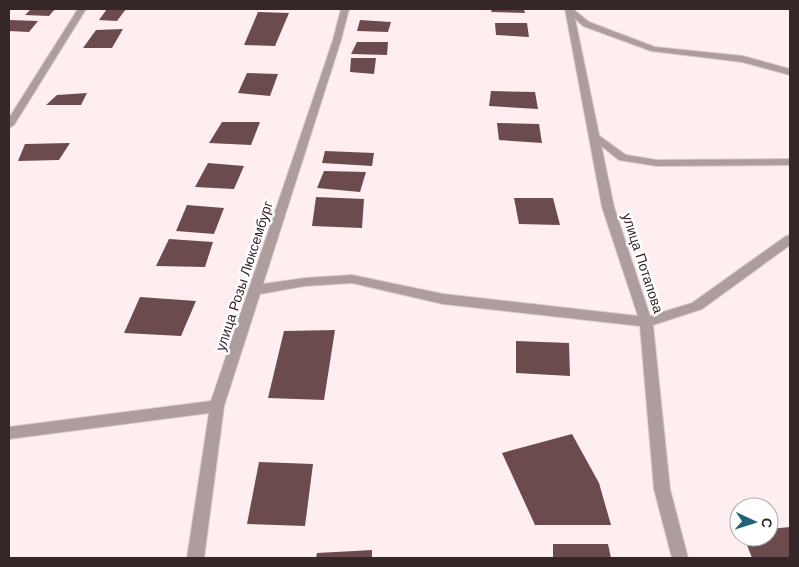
<svg xmlns="http://www.w3.org/2000/svg" width="799" height="567" viewBox="0 0 799 567" font-family="Arial,sans-serif">
<style>
.building{fill:#6c4b4e}
.lines{fill:none;stroke-linecap:round;stroke-linejoin:round}
.lane-casing{stroke:#dbcacb;stroke-width:2}
.street-casing{stroke:#dbcacb;stroke-width:2}
.lane{fill:#ae9d9e;fill-rule:evenodd}
.street{fill:#ae9d9e;fill-rule:evenodd}
.labels{text-anchor:middle;dominant-baseline:central;stroke-width:5;stroke-linejoin:round;paint-order:stroke}
.street-label{font-size:14px;fill:#352627;stroke:#fff}
</style>
<rect width="100%" height="100%" fill="#ffeeef"/>
<g class="building">
<path d="M 31,9 L 55,9 L 49,16 L 25,15 Z"/>
<path d="M 107,9 L 126,9 L 117,21 L 99,20 Z"/>
<path d="M 492,9 L 524,9 L 525,13 L 491,12 Z"/>
<path d="M 258,12 L 289,13 L 275,46 L 244,45 Z"/>
<path d="M 10,20 L 38,21 L 29,32 L 9,31 Z"/>
<path d="M 360,20 L 391,22 L 388,32 L 357,31 Z"/>
<path d="M 495,23 L 527,23 L 529,37 L 496,35 Z"/>
<path d="M 123,29 L 112,48 L 83,48 L 96,30 Z"/>
<path d="M 357,42 L 388,42 L 387,55 L 351,54 Z"/>
<path d="M 351,58 L 376,58 L 374,74 L 350,72 Z"/>
<path d="M 247,73 L 278,74 L 270,96 L 238,93 Z"/>
<path d="M 491,91 L 535,92 L 538,109 L 489,106 Z"/>
<path d="M 87,93 L 81,105 L 46,105 L 57,95 Z"/>
<path d="M 222,122 L 260,122 L 251,145 L 209,143 Z"/>
<path d="M 497,123 L 539,124 L 542,143 L 499,140 Z"/>
<path d="M 70,143 L 59,160 L 18,161 L 25,144 Z"/>
<path d="M 325,151 L 374,153 L 372,166 L 322,163 Z"/>
<path d="M 208,163 L 244,166 L 234,189 L 195,187 Z"/>
<path d="M 324,171 L 366,172 L 360,192 L 317,188 Z"/>
<path d="M 316,197 L 364,199 L 362,228 L 312,226 Z"/>
<path d="M 514,198 L 553,198 L 560,225 L 519,224 Z"/>
<path d="M 187,205 L 224,208 L 214,234 L 176,231 Z"/>
<path d="M 169,239 L 213,242 L 205,267 L 156,266 Z"/>
<path d="M 140,297 L 196,301 L 181,336 L 124,333 Z"/>
<path d="M 335,330 L 324,400 L 268,398 L 284,331 Z"/>
<path d="M 516,341 L 569,343 L 570,376 L 516,373 Z"/>
<path d="M 572,434 L 599,483 L 611,525 L 535,525 L 502,453 Z"/>
<path d="M 259,462 L 313,464 L 305,526 L 247,524 Z"/>
<path d="M 790,527 L 790,558 L 752,558 L 744,537 L 769,537 L 769,529 Z"/>
<path d="M 553,544 L 608,544 L 611,558 L 553,558 Z"/>
<path d="M 372,550 L 372,558 L 316,558 L 317,553 Z"/>
</g>
<g class="lines">
<defs>
<g id="lane">
<path d="M 565,9 L 573,9 L 589,22 L 655,47 L 743,56 L 790,69 L 790,75 L 742,62 L 651,51 L 583,26 Z"/>
<path d="M 594,132 L 626,155 L 657,160 L 790,159 L 790,165 L 657,166 L 619,160 L 590,137 L 589,135 Z"/>
</g>
<g id="street">
<path d="M 78,9 L 86,9 L 14,125 L 9,128 L 9,118 Z"/>
<path d="M 341,9 L 349,9 L 341,40 L 263,284 L 305,278 L 352,275 L 443,294 L 638,316 L 602,207 L 565,9 L 573,9 L 614,207 L 650,316 L 692,303 L 786,236 L 790,235 L 790,245 L 702,309 L 653,325 L 670,489 L 688,558 L 672,558 L 654,489 L 640,326 L 443,304 L 352,283 L 305,286 L 260,294 L 224,406 L 204,558 L 187,558 L 209,413 L 9,439 L 9,427 L 211,401 L 333,40 Z"/>
</g>
</defs>
<use href="#lane" class="lane-casing"/>
<use href="#street" class="street-casing"/>
<use href="#lane" class="lane"/>
<use href="#street" class="street"/>
</g>
<g class="labels">
<g class="street-label">
<text transform="translate(643 263) rotate(72)">улица Потапова</text>
<text transform="translate(244 276) rotate(-72)">улица Розы Люксембург</text>
</g>
</g>
<rect width="799" height="567" fill="none" stroke="#352627" stroke-width="20"/>
<g transform="translate(754 522) rotate(94)"><circle r="24" fill="#ffffff" stroke="#aea8a9"/>
<path d="M0-4L9 19L0 12L-9 19Z" fill="#216277"/>
<text y="-8" font-size="14" font-weight="bold" text-anchor="middle" fill="#352627">С</text>
</g>
</svg>
